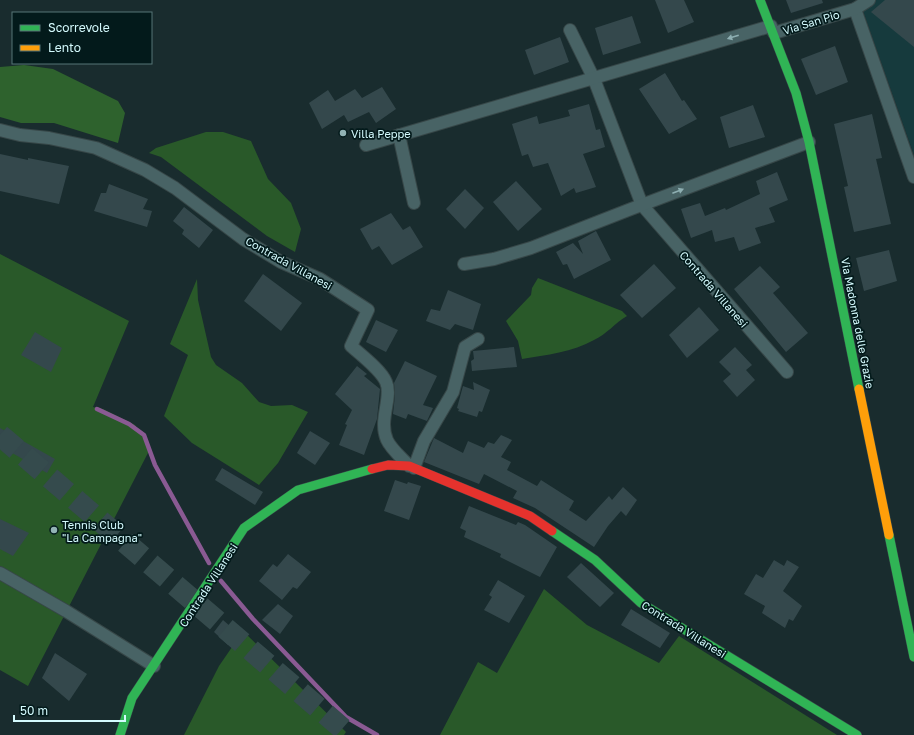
<svg xmlns="http://www.w3.org/2000/svg" width="914" height="735" viewBox="0 0 914 735" font-family="'Golos Text',sans-serif">
<style>
.built{fill:#163a3d}
.green{fill:#295929}
.forest{fill:#2e622d}
.lines{fill:none;stroke-linecap:round;stroke-linejoin:round}
.stream{stroke:#8a5a93;stroke-width:4.5}
.building{fill:#34484c}
.highway-tunnel{stroke:#354b4d;stroke-width:22;stroke-dasharray:22 11;stroke-linecap:butt}
.street-casing{stroke:#374748;stroke-width:14}
.fast-casing{stroke:#374748;stroke-width:10}
.slow-casing{stroke:#374748;stroke-width:10}
.jam-casing{stroke:#374748;stroke-width:10}
.street{stroke:#486365;stroke-width:12}
.fast{stroke:#30b455;stroke-width:9}
.slow{stroke:#ff9f0a;stroke-width:9}
.jam{stroke:#e5322d;stroke-width:9}
.oneway{fill:#8eafb2}
.poi-dot{fill:#93b3b5;stroke:#031a1b;stroke-width:1.5}
.labels{text-anchor:middle;dominant-baseline:central;stroke-width:3.5;stroke-linejoin:round;paint-order:stroke}
.street-label{font-size:11px;fill:#d5fbfe;stroke:#031a1b}
.poi-label{font-size:11px;fill:#d5fbfe;stroke:#031a1b;text-anchor:start}
</style>
<rect width="100%" height="100%" fill="#192c2e"/>
<path class="built" d="M 859,0 L 914,0 L 914,155 Z"/>
<g class="green">
<path d="M 206,132 L 223,132 L 251,141 L 268,179 L 291,203 L 301,229 L 295,252 L 267,236 L 161,157 L 149,153 L 156,148 Z"/>
<path d="M 0,254 L 129,321 L 93,407 L 103,409 L 135,425 L 150,449 L 28,686 L 0,670 Z"/>
<path d="M 538,278 L 622,311 L 627,316 C 615,323 607,334 594,340 C 573,352 546,355 522,359 L 518,341 L 506,321 L 531,295 L 532,288 Z"/>
<path d="M 197,279 L 198,300 L 211,357 L 216,365 L 242,383 L 259,402 L 271,406 L 292,405 L 308,412 L 278,463 L 259,485 L 192,443 L 164,416 L 188,355 L 170,344 Z"/>
<path d="M 544,589 L 587,625 L 659,663 L 679,636 L 837,735 L 440,735 L 478,662 L 497,673 Z"/>
<path d="M 243,631 L 346,732 L 344,735 L 184,735 L 219,666 Z"/>
</g>
<path class="forest" d="M 24,65 L 53,69 L 118,101 L 125,113 L 118,143 L 54,123 L 21,123 L 0,117 L 0,67 Z"/>
<g class="lines">
<g class="stream">
<path d="M 97,409 L 129,424 L 144,435 L 155,465 L 209,563"/>
<path d="M 221,581 L 253,619 L 346,717 L 377,735"/>
</g>
</g>
<g class="building">
<path d="M 655,0 L 684,0 L 694,22 L 668,33 Z"/>
<path d="M 786,0 L 822,0 L 823,3 L 791,13 Z"/>
<path d="M 885,0 L 914,0 L 914,47 L 871,12 Z"/>
<path d="M 632,16 L 641,43 L 603,55 L 595,28 Z"/>
<path d="M 560,37 L 569,62 L 534,75 L 525,50 Z"/>
<path d="M 835,46 L 848,82 L 816,95 L 801,59 Z"/>
<path d="M 665,73 L 682,101 L 684,100 L 697,119 L 669,134 L 639,89 Z"/>
<path d="M 382,87 L 396,109 L 376,123 L 369,112 L 348,122 L 344,115 L 322,129 L 309,103 L 328,90 L 335,101 L 355,89 L 362,98 Z"/>
<path d="M 589,104 L 596,130 L 600,129 L 605,147 L 583,154 L 596,187 L 576,193 L 574,188 L 561,196 L 548,163 L 533,167 L 528,154 L 522,156 L 512,124 L 537,116 L 539,124 L 570,116 L 568,110 Z"/>
<path d="M 753,105 L 765,137 L 729,148 L 720,117 Z"/>
<path d="M 872,114 L 882,158 L 876,159 L 891,224 L 854,232 L 844,187 L 848,186 L 834,124 Z"/>
<path d="M 0,154 L 28,160 L 28,158 L 69,166 L 59,204 L 0,191 Z"/>
<path d="M 777,172 L 788,200 L 769,208 L 775,222 L 755,228 L 761,243 L 739,251 L 734,237 L 715,242 L 712,230 L 691,238 L 681,209 L 700,203 L 705,216 L 725,208 L 726,210 L 760,194 L 756,181 Z"/>
<path d="M 516,181 L 542,209 L 518,231 L 493,202 Z"/>
<path d="M 109,184 L 148,199 L 143,209 L 152,211 L 147,227 L 94,211 L 101,193 L 106,193 Z"/>
<path d="M 465,189 L 484,208 L 465,229 L 446,209 Z"/>
<path d="M 184,207 L 213,230 L 199,248 L 182,234 L 184,230 L 173,221 Z"/>
<path d="M 391,213 L 403,230 L 410,226 L 423,247 L 392,265 L 379,246 L 372,250 L 360,229 Z"/>
<path d="M 596,231 L 611,260 L 574,279 L 567,264 L 563,265 L 556,252 L 573,243 L 583,254 L 578,241 Z"/>
<path d="M 889,250 L 897,281 L 864,291 L 856,258 Z"/>
<path d="M 654,264 L 676,288 L 642,318 L 620,295 Z"/>
<path d="M 760,266 L 780,287 L 773,293 L 808,333 L 786,352 L 734,289 Z"/>
<path d="M 263,274 L 302,303 L 281,331 L 244,301 Z"/>
<path d="M 448,290 L 481,304 L 473,330 L 455,324 L 450,330 L 426,321 L 431,309 L 440,311 Z"/>
<path d="M 699,307 L 719,330 L 687,358 L 669,335 Z"/>
<path d="M 376,320 L 398,330 L 386,352 L 366,342 Z"/>
<path d="M 35,332 L 62,348 L 51,372 L 21,355 Z"/>
<path d="M 514,347 L 517,367 L 472,371 L 471,361 L 474,359 L 473,351 Z"/>
<path d="M 735,347 L 752,365 L 746,370 L 755,380 L 737,397 L 723,381 L 731,374 L 719,362 Z"/>
<path d="M 405,361 L 437,376 L 423,405 L 433,408 L 427,421 L 408,414 L 406,419 L 393,414 L 395,395 L 394,383 Z"/>
<path d="M 357,366 L 367,374 L 364,376 L 380,389 L 377,419 L 364,455 L 339,445 L 347,425 L 345,424 L 352,410 L 335,394 Z"/>
<path d="M 473,382 L 490,390 L 482,412 L 479,411 L 477,417 L 458,411 L 459,409 L 457,408 L 463,386 L 474,390 Z"/>
<path d="M 0,428 L 55,459 L 47,473 L 0,446 Z"/>
<path d="M 310,431 L 330,443 L 315,465 L 297,453 Z"/>
<path d="M 501,435 L 512,440 L 501,457 L 511,462 L 507,470 L 537,486 L 541,480 L 574,501 L 569,510 L 586,521 L 609,496 L 612,500 L 623,487 L 637,500 L 626,516 L 621,511 L 608,526 L 594,547 L 535,508 L 513,498 L 517,491 L 484,474 L 479,484 L 424,462 L 434,438 L 463,453 L 468,441 L 484,448 L 488,442 L 494,444 Z"/>
<path d="M 222,468 L 263,492 L 255,505 L 215,480 Z"/>
<path d="M 395,480 L 407,484 L 408,482 L 421,486 L 409,520 L 384,511 Z"/>
<path d="M 469,506 L 516,525 L 518,522 L 525,525 L 557,547 L 540,577 L 500,557 L 501,554 L 464,537 L 466,531 L 460,528 Z"/>
<path d="M 0,519 L 29,533 L 13,556 L 0,549 Z"/>
<path d="M 288,554 L 311,572 L 297,589 L 293,587 L 282,600 L 259,581 L 273,564 L 277,567 Z"/>
<path d="M 774,560 L 784,566 L 787,560 L 799,567 L 783,591 L 802,606 L 793,621 L 789,619 L 785,628 L 762,613 L 765,606 L 744,594 L 756,574 L 763,578 Z"/>
<path d="M 581,563 L 614,593 L 600,607 L 567,577 Z"/>
<path d="M 498,580 L 525,596 L 509,623 L 484,610 L 492,597 L 489,595 Z"/>
<path d="M 278,604 L 293,616 L 280,634 L 262,620 Z"/>
<path d="M 631,609 L 670,633 L 660,648 L 621,625 Z"/>
<path d="M 223,620 L 238,633 L 228,645 L 214,632 Z"/>
<path d="M 55,653 L 87,674 L 69,701 L 42,678 Z"/>
</g>
<g class="lines">
<path class="highway-tunnel" d="M 0,435 L 350,735"/>
<defs>
<g id="street">
<path d="M 855,9 L 914,177"/>
<path d="M 570,30 L 594,79 L 642,205 L 787,372"/>
<path d="M 774,33 L 855,9 L 869,0"/>
<path d="M 0,130 L 20,135 L 49,138 L 96,148 L 145,170 L 175,188 L 243,239 L 281,262 L 320,279 L 368,310 L 351,346 C 361,355 381,370 386,382 C 393,397 378,420 387,440 C 391,449 402,458 409,466"/>
<path d="M 399,135 L 414,203"/>
<path d="M 366,145 L 771,26"/>
<path d="M 464,264 L 494,259 L 531,248 L 631,209 L 809,142"/>
<path d="M 414,468 L 424,441 L 453,392 L 465,347 L 478,339"/>
<path d="M 0,573 L 66,611 L 154,666"/>
</g>
<g id="fast">
<path d="M 760,0 L 796,93 L 809,142 L 859,389"/>
<path d="M 552,531 L 595,560 L 641,603 L 857,735"/>
<path d="M 889,535 L 914,657"/>
<path d="M 120,735 L 132,698 L 244,528 L 298,490 L 372,469"/>
</g>
<path id="slow" d="M 859,389 L 889,535"/>
<path id="jam" d="M 372,469 L 388,465 L 409,466 L 530,516 L 552,531"/>
</defs>
<use href="#street" class="street-casing"/>
<use href="#fast" class="fast-casing"/>
<use href="#slow" class="slow-casing"/>
<use href="#jam" class="jam-casing"/>
<use href="#street" class="street"/>
<use href="#fast" class="fast"/>
<use href="#slow" class="slow"/>
<use href="#jam" class="jam"/>
</g>
<defs><path id="oneway-solid" d="M-6-.8H1V-3.2L6.5 0L1 3.2V.8H-6Z"/></defs>
<g class="oneway">
<use href="#oneway-solid" transform="translate(733 37) rotate(163)"/>
<use href="#oneway-solid" transform="translate(678 191) rotate(-21)"/>
</g>
<g class="poi-dot">
<circle cx="343" cy="133" r="4"/>
<circle cx="54" cy="530" r="4"/>
</g>
<g class="labels">
<g class="street-label">
<text transform="translate(811 22) rotate(-17)">Via San Pio</text>
<text transform="translate(289 263) rotate(29)">Contrada Villanesi</text>
<text transform="translate(714 289) rotate(49)">Contrada Villanesi</text>
<text transform="translate(858 323) rotate(79)">Via Madonna delle Grazie</text>
<text transform="translate(208 585) rotate(-57)">Contrada Villanesi</text>
<text transform="translate(684 629) rotate(32)">Contrada Villanesi</text>
</g>
<g class="poi-label">
<text x="351" y="133">Villa Peppe</text>
<text x="62" y="524">Tennis Club<tspan x="62" dy="13">"La Campagna"</tspan></text>
</g>
</g>
<rect x="12" y="12" width="140" height="52" fill="#031a1b" stroke="#577476"/>
<rect x="20" y="25" width="20" height="6" fill="#30b455" stroke="#577476"/>
<text x="48" y="32" font-size="12" fill="#d5fbfe">Scorrevole</text>
<rect x="20" y="45" width="20" height="6" fill="#ff9f0a" stroke="#577476"/>
<text x="48" y="52" font-size="12" fill="#d5fbfe">Lento</text>
<path d="M14 715v6h111v-6" fill="none" stroke="#d5fbfe" stroke-width="2"/>
<text x="20" y="715" font-size="12" fill="#d5fbfe" stroke="#031a1b" stroke-width="3" paint-order="stroke">50 m</text>
</svg>
